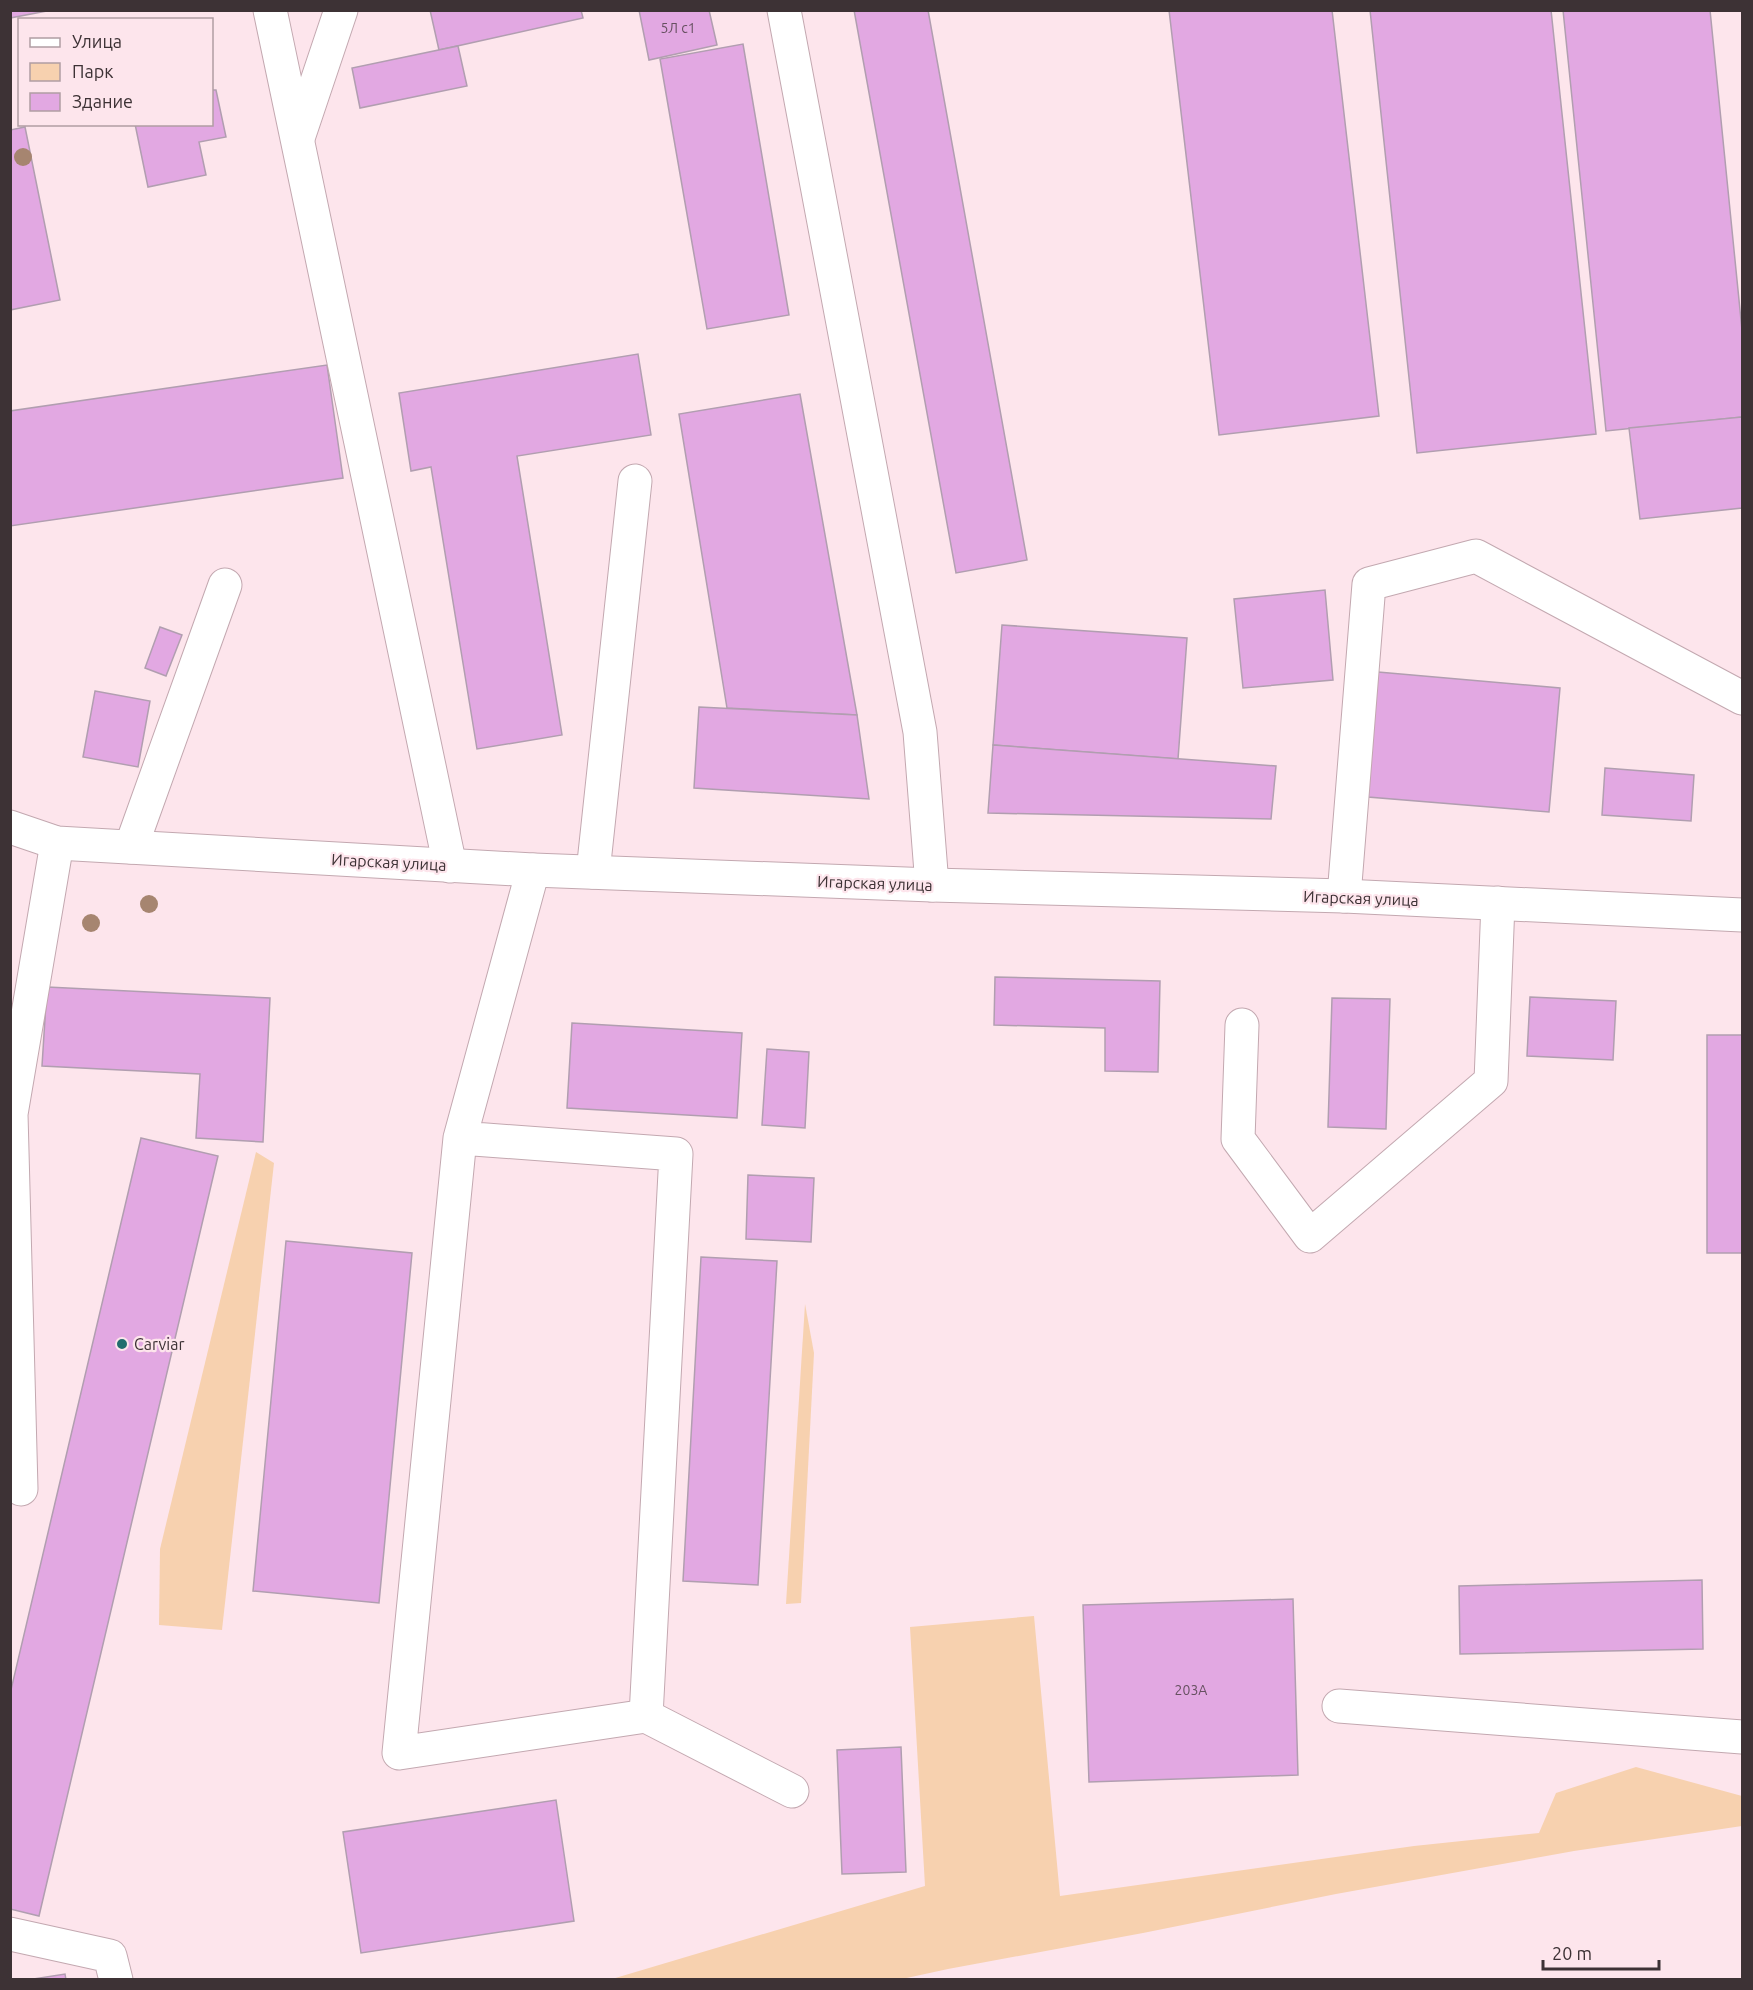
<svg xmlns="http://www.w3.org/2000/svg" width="1753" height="1990" viewBox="0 0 1753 1990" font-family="Ubuntu,sans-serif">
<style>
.green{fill:#f7d1af}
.building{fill:#e2a8e2;stroke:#b19eb0;stroke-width:1.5}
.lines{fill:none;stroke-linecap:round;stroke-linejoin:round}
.minor-casing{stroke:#c3a8b0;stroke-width:35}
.minor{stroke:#fff;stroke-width:33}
.tree{fill:#a68570}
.poi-dot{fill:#216d6e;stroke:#fde5ec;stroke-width:2}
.labels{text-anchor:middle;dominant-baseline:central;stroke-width:4.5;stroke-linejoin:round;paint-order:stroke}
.number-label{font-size:14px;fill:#665060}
.street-label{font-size:16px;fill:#3d3235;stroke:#fde5ec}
.poi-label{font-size:16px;fill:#3d3235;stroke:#fde5ec;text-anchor:start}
</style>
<rect width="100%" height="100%" fill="#fde5ec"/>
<g class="green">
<path d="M 256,1152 L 274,1163 L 222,1630 L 159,1625 L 160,1549 Z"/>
<path d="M 805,1304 L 814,1353 L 801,1603 L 786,1604 Z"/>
<path d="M 1034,1616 L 1060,1896 L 1414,1846 L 1539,1833 L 1556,1793 L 1636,1767 L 1742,1796 L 1742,1826 L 1574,1851 L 1336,1894 L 1143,1933 L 948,1969 L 902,1979 L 612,1979 L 925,1886 L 910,1627 Z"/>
</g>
<g class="building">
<path d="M 10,10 L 52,10 L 10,18 Z"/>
<path d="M 430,10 L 581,10 L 583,18 L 439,50 Z"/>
<path d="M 639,10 L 709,10 L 717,45 L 649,60 Z"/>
<path d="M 854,10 L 928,10 L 1027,560 L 956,573 Z"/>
<path d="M 1169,10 L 1332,10 L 1379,416 L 1219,435 Z"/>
<path d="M 1370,10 L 1551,10 L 1596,434 L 1417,453 Z"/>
<path d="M 1563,10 L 1710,10 L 1742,330 L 1742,417 L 1606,431 Z"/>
<path d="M 743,44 L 789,315 L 707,329 L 660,59 Z"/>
<path d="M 458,46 L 467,86 L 360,108 L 352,68 Z"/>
<path d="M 212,90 L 216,90 L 226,137 L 199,142 L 206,175 L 148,187 L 135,124 L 212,124 Z"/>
<path d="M 25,127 L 60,300 L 10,310 L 10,130 Z"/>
<path d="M 638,354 L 651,435 L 517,456 L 562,735 L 477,749 L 431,467 L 411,471 L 399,393 Z"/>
<path d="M 327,365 L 343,478 L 10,526 L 10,411 Z"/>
<path d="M 800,394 L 857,715 L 727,708 L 679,414 Z"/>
<path d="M 1742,417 L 1742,508 L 1640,519 L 1629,428 Z"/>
<path d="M 1325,590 L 1333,680 L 1243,688 L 1234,599 Z"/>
<path d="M 1002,625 L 1187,638 L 1178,759 L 993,745 Z"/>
<path d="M 160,627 L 182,635 L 166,676 L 145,668 Z"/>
<path d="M 1378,672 L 1560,688 L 1549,812 L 1368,797 Z"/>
<path d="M 95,691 L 150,701 L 138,767 L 83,757 Z"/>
<path d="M 699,707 L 857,715 L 869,799 L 694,788 Z"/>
<path d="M 993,745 L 1276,766 L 1271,819 L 988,813 Z"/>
<path d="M 1605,768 L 1694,775 L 1691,821 L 1602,815 Z"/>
<path d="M 995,977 L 1160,981 L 1158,1072 L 1105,1071 L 1105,1028 L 994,1025 Z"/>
<path d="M 47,987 L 270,998 L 263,1142 L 196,1138 L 200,1074 L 42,1066 Z"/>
<path d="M 1530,997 L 1616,1001 L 1613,1060 L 1527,1056 Z"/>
<path d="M 1332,998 L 1390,999 L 1386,1129 L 1328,1127 Z"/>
<path d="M 572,1023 L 742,1033 L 737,1118 L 567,1108 Z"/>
<rect x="1707" y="1035" width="35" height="218"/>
<path d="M 767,1049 L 809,1052 L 805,1128 L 762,1125 Z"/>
<path d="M 141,1138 L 218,1156 L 39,1916 L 10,1909 L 10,1694 Z"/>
<path d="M 748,1175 L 814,1178 L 811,1242 L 746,1239 Z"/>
<path d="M 286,1241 L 412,1253 L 379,1603 L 253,1591 Z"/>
<path d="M 701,1257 L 777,1261 L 758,1585 L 683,1581 Z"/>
<path d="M 1702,1580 L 1703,1649 L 1460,1654 L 1459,1586 Z"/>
<path d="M 1293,1599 L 1298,1775 L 1089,1782 L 1083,1605 Z"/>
<path d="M 901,1747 L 906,1872 L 842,1874 L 837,1750 Z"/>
<path d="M 556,1800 L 574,1921 L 361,1953 L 343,1832 Z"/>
<path d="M 65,1974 L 66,1980 L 27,1980 Z"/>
</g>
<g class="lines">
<defs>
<g id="minor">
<path d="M 270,10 L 450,866"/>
<path d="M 784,10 L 920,732 L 932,885"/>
<path d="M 298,138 L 341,10"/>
<path d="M 10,827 L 57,843 L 533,870 L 932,885 L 1344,896 L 1742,915"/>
<path d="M 131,847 L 225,585"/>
<path d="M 593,872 L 635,481"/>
<path d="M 1344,896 L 1369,584 L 1476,556 L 1742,698"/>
<path d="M 1242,1025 L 1238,1139 L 1310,1236 L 1491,1081 L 1498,903"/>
<path d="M 460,1138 L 676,1154 L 646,1716 L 399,1753 L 460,1138 L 533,870"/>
<path d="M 21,1489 L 11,1114 L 57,843"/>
<path d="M 1339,1706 L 1742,1737"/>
<path d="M 646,1716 L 792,1791"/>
<path d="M 10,1934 L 110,1956 L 116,1980"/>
</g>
</defs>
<use href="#minor" class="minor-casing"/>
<use href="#minor" class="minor"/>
</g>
<g class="tree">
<circle cx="23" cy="157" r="9"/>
<circle cx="149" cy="904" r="9"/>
<circle cx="91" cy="923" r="9"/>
</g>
<circle class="poi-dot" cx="122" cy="1344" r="6"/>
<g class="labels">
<g class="number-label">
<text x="678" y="28">5Л с1</text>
<text x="1191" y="1690">203А</text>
</g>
<g class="street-label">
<text transform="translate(389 862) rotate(3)">Игарская улица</text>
<text transform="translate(875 883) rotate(2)">Игарская улица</text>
<text transform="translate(1361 898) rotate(2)">Игарская улица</text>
</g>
<g class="poi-label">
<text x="134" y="1344">Carviar</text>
</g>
</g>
<rect width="1753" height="1990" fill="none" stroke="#3d3235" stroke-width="24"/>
<rect x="18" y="18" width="195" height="108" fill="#fde5ec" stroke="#b09da3" stroke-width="1.5"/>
<rect x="30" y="38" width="30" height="9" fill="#ffffff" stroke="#b09da3" stroke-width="1.5"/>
<text x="72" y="48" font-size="18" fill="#3d3235">Улица</text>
<rect x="30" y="63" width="30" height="18" fill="#f7d1af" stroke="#b09da3" stroke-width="1.5"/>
<text x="72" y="78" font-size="18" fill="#3d3235">Парк</text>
<rect x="30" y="93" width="30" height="18" fill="#e2a8e2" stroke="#b09da3" stroke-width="1.5"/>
<text x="72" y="108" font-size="18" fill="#3d3235">Здание</text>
<path d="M1543 1960v9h116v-9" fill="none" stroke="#3d3235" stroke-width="3"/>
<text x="1552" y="1960" font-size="18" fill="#3d3235" stroke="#fde5ec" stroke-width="4.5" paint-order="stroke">20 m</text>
</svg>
